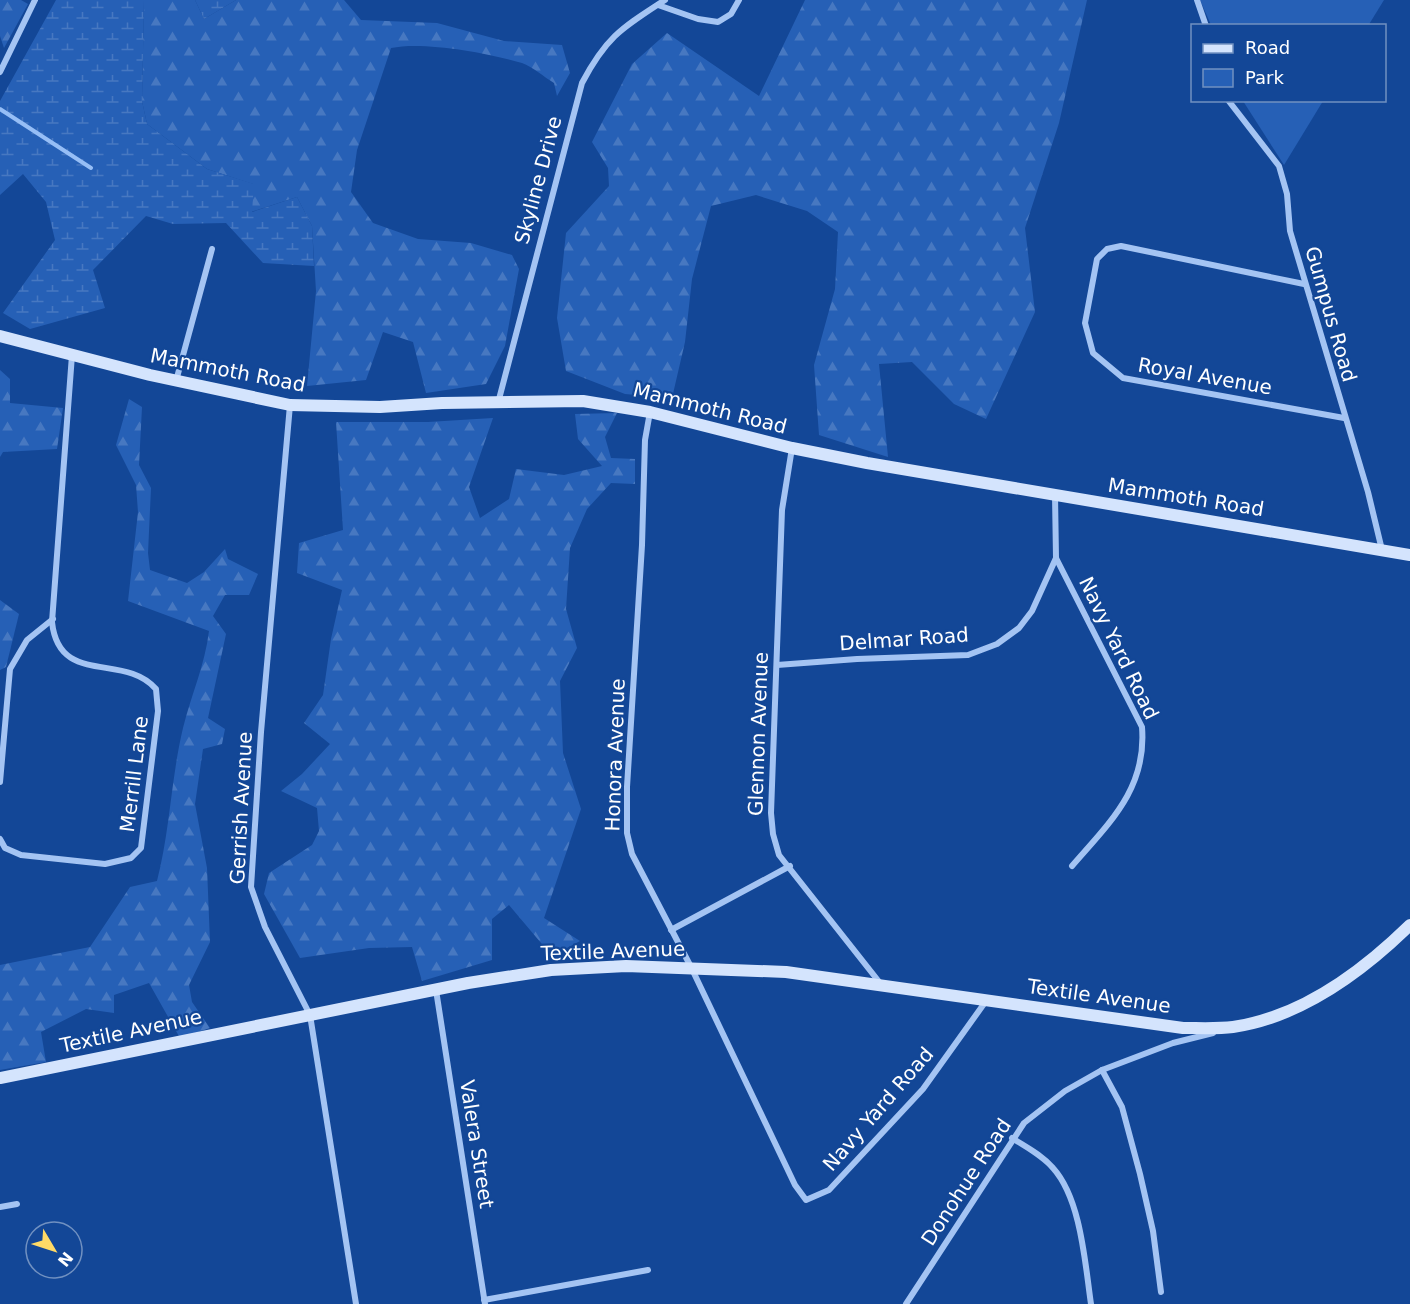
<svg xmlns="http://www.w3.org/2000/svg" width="1410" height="1304" viewBox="0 0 1410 1304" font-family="'DejaVu Sans',sans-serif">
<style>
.forest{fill:url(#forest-firs)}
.wetland{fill:url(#wetland-marsh)}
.park{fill:#2660b6}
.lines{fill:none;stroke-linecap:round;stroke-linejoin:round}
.stream{stroke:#96bef6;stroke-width:4}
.street{stroke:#a4c4f3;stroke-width:6}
.secondary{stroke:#d4e4fd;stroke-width:12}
.labels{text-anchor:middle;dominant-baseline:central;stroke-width:4.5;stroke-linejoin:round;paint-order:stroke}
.street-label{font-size:20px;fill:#fff;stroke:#134797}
</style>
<defs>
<pattern id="forest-firs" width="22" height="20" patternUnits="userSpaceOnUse" patternTransform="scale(1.5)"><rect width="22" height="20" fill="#2660b6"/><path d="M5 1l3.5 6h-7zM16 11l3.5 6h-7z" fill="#4778c1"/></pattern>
<pattern id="wetland-marsh" width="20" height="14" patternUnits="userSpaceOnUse" patternTransform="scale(1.5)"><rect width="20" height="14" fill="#2660b6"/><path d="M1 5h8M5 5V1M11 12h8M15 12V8" fill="none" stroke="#4778c1"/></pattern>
</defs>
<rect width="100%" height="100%" fill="#134797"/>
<g class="forest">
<path d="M 0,0 L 21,0 L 28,4 L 4,48 L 0,36 Z"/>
<path d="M 144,0 L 195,0 L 204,19 L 236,0 L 344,0 L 361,20 L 437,23 L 504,41 L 562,45 L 570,73 L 557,96 L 554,83 C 544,77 533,67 522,63 C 489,53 423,41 391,48 L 357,150 L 351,192 L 373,223 L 418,239 L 471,243 L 512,255 L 519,269 L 505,346 L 486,384 L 426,393 L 413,342 L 383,332 L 366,380 L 307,386 L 316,291 L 312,226 L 297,197 L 251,212 L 253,184 L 207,169 L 147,124 L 142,101 Z"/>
<path d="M 805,0 L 1087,0 L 1059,123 L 1025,228 L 1035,312 L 986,419 L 954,404 L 912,362 L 879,364 L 888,457 L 819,435 L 814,365 L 835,289 L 838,232 L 807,211 L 756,195 L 711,206 L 692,279 L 685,342 L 672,398 L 625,394 L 566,371 L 557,318 L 566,233 L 609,186 L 608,168 L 592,142 L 632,64 L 667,33 L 759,96 Z"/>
<path d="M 0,370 L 10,379 L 10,403 L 63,408 L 57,449 L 3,452 L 0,457 Z"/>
<path d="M 129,399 L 142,407 L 139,465 L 151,488 L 148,553 L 150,570 L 187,583 L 204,572 L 225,549 L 228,559 L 258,574 L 249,595 L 225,595 L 213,616 L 226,634 L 208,718 L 225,729 L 222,744 L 203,749 L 195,804 L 207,868 L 210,942 L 189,985 L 192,1002 L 210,1028 L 180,1038 L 149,983 L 114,995 L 114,1013 L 86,1009 L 41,1032 L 46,1062 L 0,1070 L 0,965 L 90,947 L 130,887 L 157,881 C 170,831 171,778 183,728 C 191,695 205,665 209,631 L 128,601 L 138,512 L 136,485 L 116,445 Z"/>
<path d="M 617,413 L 605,437 L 611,458 L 635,459 L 635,484 L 611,483 L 587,509 L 570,548 L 566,609 L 577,648 L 560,681 L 563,753 L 581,809 L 544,918 L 580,941 L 552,956 L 509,905 L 492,919 L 492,960 L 422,981 L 412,947 L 369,948 L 300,958 L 264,894 L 269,873 L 312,845 L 319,831 L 317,808 L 281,791 L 302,774 L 330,744 L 304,723 L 323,695 L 331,639 L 342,590 L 297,573 L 299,543 L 343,530 L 336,422 L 428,422 L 493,418 L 469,487 L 480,518 L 509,499 L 516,469 L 564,475 L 602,466 L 578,439 L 575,414 Z"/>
<path d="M 0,600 L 19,614 L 6,667 L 0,670 Z"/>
</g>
<g class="wetland">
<path d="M 56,0 L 144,0 L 142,101 L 147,124 L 207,169 L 254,184 L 252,212 L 297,197 L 312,226 L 314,266 L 263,263 L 226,223 L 173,224 L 146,216 L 93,270 L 105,308 L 30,329 L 3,313 L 55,240 L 46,202 L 23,174 L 0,195 L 0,101 Z"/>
<path d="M 195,0 L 236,0 L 204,19 Z"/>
</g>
<g class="park">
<path d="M 1200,0 L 1384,0 L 1368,26 L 1211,25 Z"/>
<path d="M 1243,101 L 1323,101 L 1284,165 Z"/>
</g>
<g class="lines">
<path class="stream" d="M 0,109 L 91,168"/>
<g class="street">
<path d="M 1197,0 L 1206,26"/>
<path d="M 658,5 L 698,19 L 718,22 L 731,14 L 739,0"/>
<path d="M 0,72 L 35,0"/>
<path d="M 1228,100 L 1279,166 L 1287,194 L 1290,231 L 1368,492 L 1382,550"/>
<path d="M 1304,284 L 1121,246 L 1107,249 L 1097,259 L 1085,323 L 1093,353 L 1123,378 L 1344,418"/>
<path d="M 176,381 L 212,249"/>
<path d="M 498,403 L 582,83 C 607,36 622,28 665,0"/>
<path d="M 290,405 L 261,732 L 251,887 L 265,927 L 310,1015 L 356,1304"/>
<path d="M 650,412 L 645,440 L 642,545 L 627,787 L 627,833 L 632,854 L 691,967 L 795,1185 L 806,1200 L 829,1190 L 923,1089 L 986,1001"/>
<path d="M 792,448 L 782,510 L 771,813 L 773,834 L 779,855 L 880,983"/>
<path d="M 1055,495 L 1056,558 L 1142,727 C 1147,789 1109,823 1072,866"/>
<path d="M 777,665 L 857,659 L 968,655 L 997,644 L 1019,628 L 1032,611 L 1056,558"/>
<path d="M 0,782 L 10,669 L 27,640 L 53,619"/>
<path d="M 0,839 L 5,848 L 21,855 L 105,864 L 131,858 L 141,848 L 158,711 L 156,689 C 124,652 59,687 52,622 L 72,355"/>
<path d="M 671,930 L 790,866"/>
<path d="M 436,990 L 485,1304"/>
<path d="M 1102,1070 L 1122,1107 L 1140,1174 L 1153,1231 L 1161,1292"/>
<path d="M 1012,1138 C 1026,1147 1042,1155 1053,1168 C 1081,1199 1085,1263 1091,1304"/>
<path d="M 0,1207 L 17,1204"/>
<path d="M 484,1300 L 648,1270"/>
<path d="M 906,1304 L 1024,1123 L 1065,1091 L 1102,1070 L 1173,1043 L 1213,1033"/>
</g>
<g class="secondary">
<path d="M 0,336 L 150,375 L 290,405 L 380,407 L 442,403 L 583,401 L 650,412 L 792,448 L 867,463 L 1410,555"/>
<path d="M 0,1078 L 468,983 L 551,970 L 626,966 L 786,972 L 1183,1028 C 1199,1028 1217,1029 1233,1027 C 1302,1017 1362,972 1410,925"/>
</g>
</g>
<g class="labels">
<g class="street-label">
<text transform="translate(538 180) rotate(-75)">Skyline Drive</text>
<text transform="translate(1331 314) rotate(74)">Gumpus Road</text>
<text transform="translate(228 370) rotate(11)">Mammoth Road</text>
<text transform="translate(1205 376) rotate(10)">Royal Avenue</text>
<text transform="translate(710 408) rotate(14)">Mammoth Road</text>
<text transform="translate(1186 497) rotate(9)">Mammoth Road</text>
<text transform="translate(904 639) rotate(-4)">Delmar Road</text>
<text transform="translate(1119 648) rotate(64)">Navy Yard Road</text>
<text transform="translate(758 734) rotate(-88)">Glennon Avenue</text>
<text transform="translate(615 755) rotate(-88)">Honora Avenue</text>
<text transform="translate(134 774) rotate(-83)">Merrill Lane</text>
<text transform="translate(241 808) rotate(-87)">Gerrish Avenue</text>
<text transform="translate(613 951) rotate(-2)">Textile Avenue</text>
<text transform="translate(1099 996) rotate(8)">Textile Avenue</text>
<text transform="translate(131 1031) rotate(-12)">Textile Avenue</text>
<text transform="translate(878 1109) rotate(-49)">Navy Yard Road</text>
<text transform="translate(477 1144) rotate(81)">Valera Street</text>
<text transform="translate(966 1182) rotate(-57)">Donohue Road</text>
</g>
</g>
<rect x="1191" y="24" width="195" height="78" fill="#134797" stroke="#7191c1" stroke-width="1.5"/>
<rect x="1203" y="44" width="30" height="9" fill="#d4e4fd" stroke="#7191c1" stroke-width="1.5"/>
<text x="1245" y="54" font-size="18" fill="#ffffff">Road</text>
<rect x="1203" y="69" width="30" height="18" fill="#2660b6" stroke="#7191c1" stroke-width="1.5"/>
<text x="1245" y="84" font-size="18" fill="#ffffff">Park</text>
<g transform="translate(54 1250) rotate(129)"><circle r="28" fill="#134797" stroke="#7191c1" stroke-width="1.5"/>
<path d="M0-4.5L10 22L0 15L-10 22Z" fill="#ffda66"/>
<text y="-9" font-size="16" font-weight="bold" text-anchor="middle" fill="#ffffff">N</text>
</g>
</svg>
